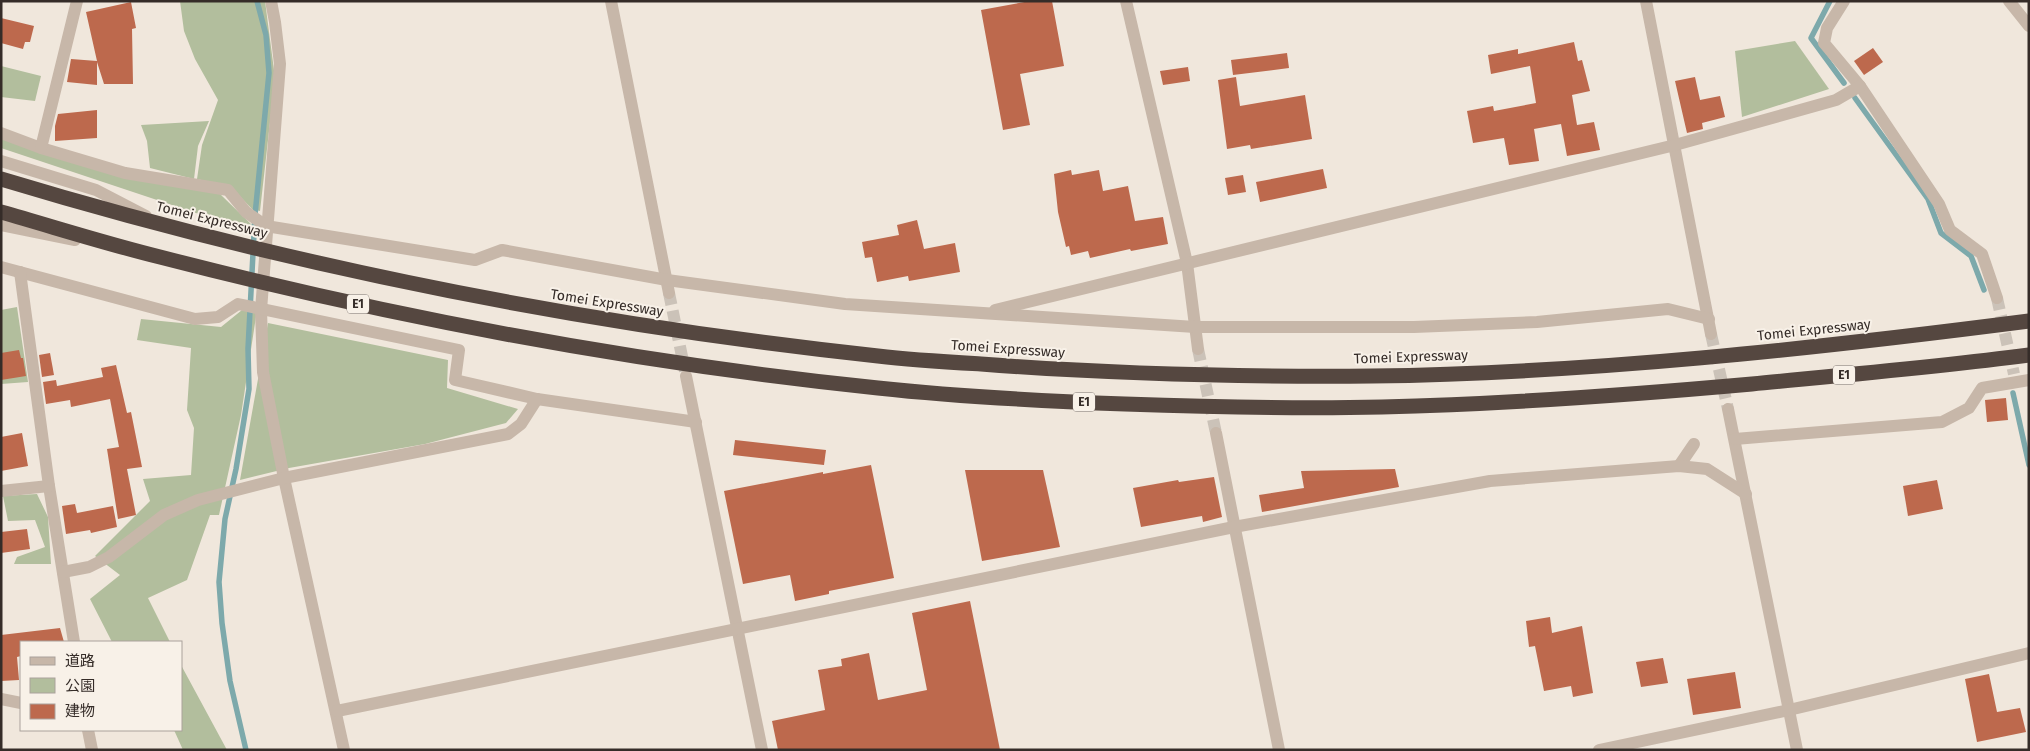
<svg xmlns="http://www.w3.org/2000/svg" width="2030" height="751" viewBox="0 0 2030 751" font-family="'Fira Sans','Noto Sans JP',sans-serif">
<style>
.green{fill:#b2be9d}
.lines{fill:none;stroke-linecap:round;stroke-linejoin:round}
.stream{stroke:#7da9ab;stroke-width:5.5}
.building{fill:#bd694d}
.minor-tunnel{stroke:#cbc2b8;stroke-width:12;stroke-dasharray:12 6;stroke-linecap:butt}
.minor{stroke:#c7b7a9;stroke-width:12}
.highway{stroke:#554740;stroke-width:15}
.labels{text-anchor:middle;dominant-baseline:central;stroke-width:4;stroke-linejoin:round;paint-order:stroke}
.shield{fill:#f8f1e8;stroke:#706762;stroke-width:1}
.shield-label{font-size:12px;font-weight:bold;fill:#352c28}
.street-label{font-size:14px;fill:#352c28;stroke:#f8f1e8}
</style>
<rect width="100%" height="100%" fill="#f0e7dc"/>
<g class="green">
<path d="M 180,1 L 265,1 L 275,78 L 260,211 L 252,209 L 231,187 L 197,179 L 202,145 L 218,100 L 195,59 L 184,31 Z"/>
<path d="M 1795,41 L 1829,89 L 1742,117 L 1735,51 Z"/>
<path d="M 1,66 L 41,76 L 35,101 L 1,97 Z"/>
<path d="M 209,121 L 198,146 L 194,179 L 150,168 L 147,141 L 141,125 Z"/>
<path d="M 1,136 L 219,193 L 254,227 L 199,214 L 1,148 Z"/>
<path d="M 17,307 L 28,382 L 1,384 L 1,310 Z"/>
<path d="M 242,310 L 257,310 L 241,415 L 219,515 L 210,515 L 187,580 L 148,598 L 170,642 L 112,642 L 90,599 L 120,575 L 95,556 L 150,501 L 143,479 L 191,475 L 194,428 L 187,410 L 191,348 L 137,340 L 141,319 L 221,327 Z"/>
<path d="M 268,323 L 448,360 L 447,388 L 518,409 L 506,423 L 425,444 L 289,468 L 240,480 Z"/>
<path d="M 37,494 L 48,517 L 51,564 L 14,564 L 17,557 L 45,547 L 35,520 L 8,521 L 3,496 Z"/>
<path d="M 181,665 L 227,750 L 183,750 L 174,730 L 181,730 Z"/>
</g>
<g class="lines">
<g class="stream">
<path d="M 1830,1 L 1811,38 L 1844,83"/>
<path d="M 1855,98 L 1928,199 L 1941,233 L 1971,256 L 1984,290"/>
<path d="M 2013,393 L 2029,465"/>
<path d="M 246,750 L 230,681 L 222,623 L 219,582 L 225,519 L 236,469 L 249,389 L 248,349 L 255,215 L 269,73 L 266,35 L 257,1"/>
</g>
</g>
<g class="building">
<path d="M 1030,1 L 1052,1 L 1064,66 L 1020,74 L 1030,125 L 1003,130 L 981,10 Z"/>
<path d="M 131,2 L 136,28 L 132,29 L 133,84 L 104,84 L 97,62 L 97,85 L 67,82 L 71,59 L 97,61 L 86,12 Z"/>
<path d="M 1,18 L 34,26 L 30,42 L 25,42 L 23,49 L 1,43 Z"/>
<path d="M 1574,42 L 1578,61 L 1582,60 L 1590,91 L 1572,95 L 1577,125 L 1594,122 L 1600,150 L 1567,156 L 1561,124 L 1534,129 L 1539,161 L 1509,165 L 1504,138 L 1473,143 L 1467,111 L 1493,106 L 1494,111 L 1536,103 L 1530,66 L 1491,74 L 1488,55 L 1518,49 L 1518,54 Z"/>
<path d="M 1873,48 L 1883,62 L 1864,75 L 1854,61 Z"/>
<path d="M 1287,53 L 1289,68 L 1233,75 L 1231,60 Z"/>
<path d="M 1188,67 L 1190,81 L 1163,85 L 1160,71 Z"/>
<path d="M 1236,77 L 1240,106 L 1305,95 L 1312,139 L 1251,149 L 1250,145 L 1227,149 L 1218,80 Z"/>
<path d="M 1695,77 L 1700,100 L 1720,96 L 1725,117 L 1702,123 L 1703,129 L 1687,133 L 1675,81 Z"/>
<path d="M 97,110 L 97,138 L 55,141 L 55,126 L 58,114 Z"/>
<path d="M 1323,169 L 1327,188 L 1260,202 L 1256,182 Z"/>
<path d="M 1071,170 L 1072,175 L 1099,170 L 1103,191 L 1128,186 L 1135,221 L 1163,217 L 1168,244 L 1131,251 L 1130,249 L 1090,258 L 1088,251 L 1071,255 L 1069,246 L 1066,247 L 1058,212 L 1054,174 Z"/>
<path d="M 1243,175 L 1246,192 L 1228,195 L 1225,178 Z"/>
<path d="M 917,220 L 924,249 L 955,243 L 960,272 L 909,281 L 908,276 L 877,282 L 872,257 L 865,258 L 862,242 L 899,235 L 897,225 Z"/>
<path d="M 19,350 L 21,358 L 23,358 L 26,376 L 1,380 L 1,353 Z"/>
<path d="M 50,353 L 54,375 L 42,377 L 39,355 Z"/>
<path d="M 116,365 L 127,413 L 131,412 L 142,467 L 127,469 L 136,515 L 118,519 L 107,449 L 119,447 L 110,399 L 71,407 L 70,400 L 46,404 L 43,382 L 56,380 L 57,386 L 103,377 L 101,368 Z"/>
<path d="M 2006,398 L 2008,420 L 1987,422 L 1985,400 Z"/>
<path d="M 22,433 L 28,466 L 1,471 L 1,437 Z"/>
<path d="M 735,440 L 826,450 L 824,465 L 733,455 Z"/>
<path d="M 871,465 L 894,578 L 829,591 L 829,594 L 795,601 L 790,575 L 743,584 L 724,491 L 823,472 L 823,474 Z"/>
<path d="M 1395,469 L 1399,487 L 1262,512 L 1259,495 L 1304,488 L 1301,471 Z"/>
<path d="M 965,470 L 1043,470 L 1060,547 L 982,561 Z"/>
<path d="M 1214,477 L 1222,517 L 1203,522 L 1202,516 L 1141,527 L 1133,488 L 1178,480 L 1179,482 Z"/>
<path d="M 1937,480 L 1943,509 L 1908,516 L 1903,486 Z"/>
<path d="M 75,504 L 77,513 L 113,506 L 117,527 L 91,533 L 90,530 L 66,534 L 62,506 Z"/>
<path d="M 27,529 L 30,549 L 1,553 L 1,532 Z"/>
<path d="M 970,601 L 1000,750 L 778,750 L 772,721 L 825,710 L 818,670 L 842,666 L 841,659 L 869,653 L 878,700 L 927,690 L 912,613 Z"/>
<path d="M 1550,617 L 1552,633 L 1582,626 L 1593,693 L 1573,697 L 1571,686 L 1544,691 L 1535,646 L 1529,647 L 1526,621 Z"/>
<path d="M 60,628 L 64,642 L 21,642 L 21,656 L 17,657 L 19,680 L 1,681 L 1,635 Z"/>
<path d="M 1663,658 L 1668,683 L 1641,687 L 1636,662 Z"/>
<path d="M 1735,672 L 1741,708 L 1693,715 L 1687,679 Z"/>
<path d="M 1989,674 L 1997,712 L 2020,708 L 2026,732 L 1977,742 L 1965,679 Z"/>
</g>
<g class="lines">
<g class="minor-tunnel">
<path d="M 669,293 L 685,371"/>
<path d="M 1997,298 L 2014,374"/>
<path d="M 1711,334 L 1728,409"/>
<path d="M 1198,349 L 1216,433"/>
</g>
<g class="minor">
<path d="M 271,1 L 275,22 L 280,64 L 261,310 L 263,372 L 284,478 L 344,750"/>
<path d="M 611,1 L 669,293"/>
<path d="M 1126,1 L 1187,263 L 1198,349"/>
<path d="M 1646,1 L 1711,334"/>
<path d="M 1844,1 L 1827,28 L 1824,43 L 1860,86 L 1939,204 L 1950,230 L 1982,254 L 1997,298"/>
<path d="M 2009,1 L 2029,26"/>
<path d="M 1,133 L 41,148 L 125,173 L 228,190 L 246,212 L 266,226 L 475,260 L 502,250 L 667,280 L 845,304 L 1195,327 L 1414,327 L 1537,322 L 1668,309 L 1709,319"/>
<path d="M 41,148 L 77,1"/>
<path d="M 1,161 L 96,190 L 146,216"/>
<path d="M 1,225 L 75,240"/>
<path d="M 1,267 L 195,319 L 218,317 L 238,304 L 459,350 L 455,380 L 537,399 L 696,422"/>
<path d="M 20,272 L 49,486 L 74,642"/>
<path d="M 995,310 L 1675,145 L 1836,100 L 1860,86"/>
<path d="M 686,376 L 762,750"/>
<path d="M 1728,409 L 1797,750"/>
<path d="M 1216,433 L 1279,750"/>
<path d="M 1735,439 L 1942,422 L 1969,408 L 1982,388 L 2029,380"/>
<path d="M 1679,466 L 1694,444"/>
<path d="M 1,491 L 49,486"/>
<path d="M 63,572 L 89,567 L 109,557 L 164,515 L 198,500 L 284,478 L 508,434 L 521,424 L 537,399"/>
<path d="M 1,699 L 21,703"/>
<path d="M 337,711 L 1234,527 L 1490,481 L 1679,466 L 1707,469 L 1746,494"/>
<path d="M 88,730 L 92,750"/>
<path d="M 1599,750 L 1789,710 L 2029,653"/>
</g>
<g class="highway">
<path d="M 1,179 C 288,266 581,324 878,356 C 912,360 947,362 981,364 C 1111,374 1242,377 1372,376 C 1592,373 1811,349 2029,321"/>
<path d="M 1,212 C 54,227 107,244 160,257 C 396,318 636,363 878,388 C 960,397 1043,401 1125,404 C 1211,407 1297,409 1382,407 C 1506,404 1629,395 1752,384 C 1845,375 1937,367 2029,355"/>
</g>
</g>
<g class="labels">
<g class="shield">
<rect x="347" y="294.5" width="22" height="19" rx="4"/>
<rect x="1833" y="365.5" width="22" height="19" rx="4"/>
<rect x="1073" y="392.5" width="22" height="19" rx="4"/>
</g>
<g class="shield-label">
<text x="358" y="304">E1</text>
<text x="1844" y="375">E1</text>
<text x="1084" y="402">E1</text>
</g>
<g class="street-label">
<text transform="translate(212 220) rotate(14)">Tomei Expressway</text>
<text transform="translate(607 303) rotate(9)">Tomei Expressway</text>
<text transform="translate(1814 330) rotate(-6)">Tomei Expressway</text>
<text transform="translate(1008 349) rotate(4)">Tomei Expressway</text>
<text transform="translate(1411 357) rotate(-2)">Tomei Expressway</text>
</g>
</g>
<rect width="2030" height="751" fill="none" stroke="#352c28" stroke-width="5"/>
<rect x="20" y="641" width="162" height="90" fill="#f8f1e8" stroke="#aaa29b"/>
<rect x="30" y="657" width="25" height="8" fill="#c7b7a9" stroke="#aaa29b"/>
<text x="65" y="666" font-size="15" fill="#352c28">道路</text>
<rect x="30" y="678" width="25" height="15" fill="#b2be9d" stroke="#aaa29b"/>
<text x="65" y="691" font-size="15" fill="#352c28">公園</text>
<rect x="30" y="704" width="25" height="15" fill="#bd694d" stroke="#aaa29b"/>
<text x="65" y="716" font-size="15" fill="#352c28">建物</text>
</svg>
